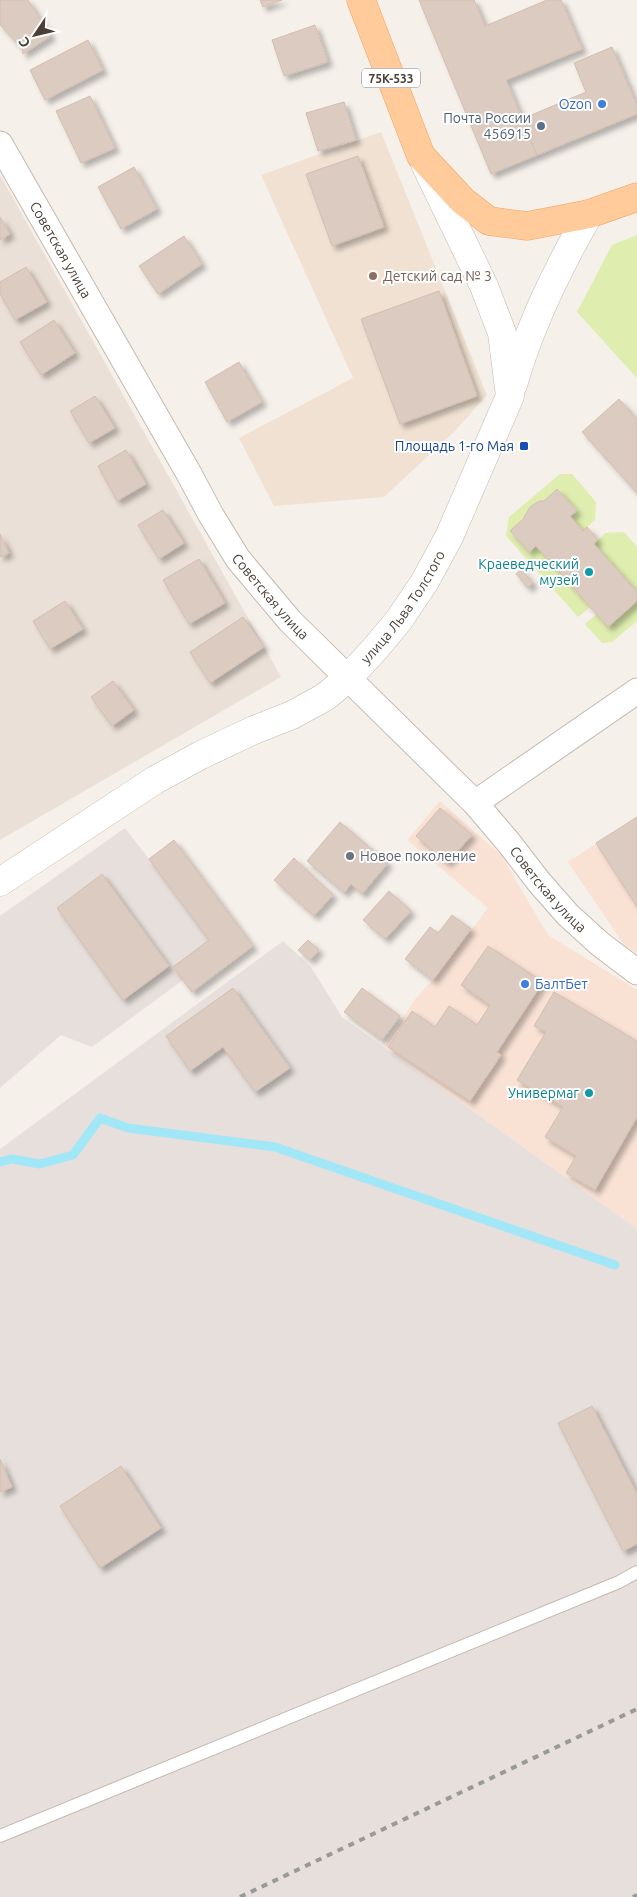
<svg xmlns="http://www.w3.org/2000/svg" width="637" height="1897" viewBox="0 0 637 1897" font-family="Ubuntu,sans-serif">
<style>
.residential{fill:#ebe0d7}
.commercial{fill:#f9e1d4}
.industrial{fill:#e6dfdb}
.education{fill:#f0e1d2}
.green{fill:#dfedaf}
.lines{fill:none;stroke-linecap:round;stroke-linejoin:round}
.stream{stroke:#a2e7f7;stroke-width:9}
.building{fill:#dccbc1;stroke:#d4beb0;filter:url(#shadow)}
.service-casing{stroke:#c6b8ae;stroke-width:14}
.minor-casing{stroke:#c6b8ae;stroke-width:27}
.tertiary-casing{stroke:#c6b8ae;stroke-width:29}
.primary-casing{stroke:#efa35f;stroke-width:29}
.service{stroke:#fff;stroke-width:12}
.minor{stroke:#fff;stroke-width:25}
.tertiary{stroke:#fff;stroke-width:28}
.primary{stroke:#ffcb9a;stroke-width:28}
.rail{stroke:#999;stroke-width:4;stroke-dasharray:6 6;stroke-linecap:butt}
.shop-dot{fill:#3f7fe0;stroke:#fff;stroke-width:2}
.service-dot{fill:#5c6f8a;stroke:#fff;stroke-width:2}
.education-dot{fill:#8d6e63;stroke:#fff;stroke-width:2}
.transit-dot{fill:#1a4fb4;stroke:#fff;stroke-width:2}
.culture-dot{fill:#0f9aa8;stroke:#fff;stroke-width:2}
.worship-dot{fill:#6b7280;stroke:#fff;stroke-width:2}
.labels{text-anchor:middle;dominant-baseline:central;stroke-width:4;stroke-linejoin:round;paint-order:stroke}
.shield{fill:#fff;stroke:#817973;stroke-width:1}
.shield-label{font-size:12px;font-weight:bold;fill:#4b3f37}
.shop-label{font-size:14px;fill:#366cbe;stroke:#fff;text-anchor:end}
.service-label{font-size:14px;fill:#4e5e75;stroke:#fff;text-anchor:end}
.street-label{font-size:14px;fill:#4b3f37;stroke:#fff}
.education-label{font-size:14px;fill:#785e54;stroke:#fff;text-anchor:start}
.transit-label{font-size:14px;fill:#164399;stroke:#fff;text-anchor:end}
.culture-label{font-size:14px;fill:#0d838f;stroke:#fff;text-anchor:end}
.worship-label{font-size:14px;fill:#5b616d;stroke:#fff;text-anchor:start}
</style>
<defs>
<filter id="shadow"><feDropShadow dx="4.5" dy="4.5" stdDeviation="2.5" flood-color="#0004"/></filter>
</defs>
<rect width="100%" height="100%" fill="#f6f0ea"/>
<path class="residential" d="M 0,175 L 281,677 L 0,840 Z"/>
<g class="commercial">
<path d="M 440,801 L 501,855 L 548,935 L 637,990 L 637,1229 L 384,1047 L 416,998 L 433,980 L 488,908 L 407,840 Z"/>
<path d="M 637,817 L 637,953 L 625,946 L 568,862 Z"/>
</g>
<g class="industrial">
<path d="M 125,828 L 149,859 L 174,840 L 253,946 L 192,992 L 183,980 L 92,1047 L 61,1035 L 0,1088 L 0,916 Z"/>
<path d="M 283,941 L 311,967 L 342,1017 L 637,1229 L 637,1897 L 0,1897 L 0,1149 Z"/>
</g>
<path class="education" d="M 381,132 L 487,395 L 455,431 L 384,497 L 274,506 L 239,438 L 353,378 L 261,175 Z"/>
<g class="green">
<path d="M 637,235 L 637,378 L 577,312 L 612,245 Z"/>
<path d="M 560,474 L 572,474 L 596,502 L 595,520 L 583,531 L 570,516 L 577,510 L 557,489 L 544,501 L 539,501 L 530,507 L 523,519 L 511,531 L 529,552 L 536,546 L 590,607 L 578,617 L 506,536 L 509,517 Z"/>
<path d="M 624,532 L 637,547 L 637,592 L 594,544 L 605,533 Z"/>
<path d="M 637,601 L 637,621 L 612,642 L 602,643 L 585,624 L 597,614 Z"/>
</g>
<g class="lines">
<path class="stream" d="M 0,1162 L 12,1159 L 40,1164 L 73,1155 L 100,1118 L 128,1128 L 275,1147 L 615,1265"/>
</g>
<g class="building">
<path d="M 0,0 L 28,0 L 51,36 L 23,54 L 22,48 L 0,25 Z"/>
<path d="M 260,0 L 282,0 L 263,7 Z"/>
<path d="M 419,0 L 474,0 L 485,26 L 547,0 L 561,0 L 582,49 L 506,80 L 537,155 L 491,174 Z"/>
<path d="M 315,25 L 328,62 L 284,76 L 272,40 Z"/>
<path d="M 88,40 L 103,70 L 45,100 L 30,70 Z"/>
<path d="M 612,47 L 637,106 L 637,114 L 537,155 L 522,119 L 586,92 L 574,63 Z"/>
<path d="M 90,96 L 115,148 L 81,163 L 56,111 Z"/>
<path d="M 344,102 L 356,140 L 318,151 L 306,113 Z"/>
<path d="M 358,156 L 384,227 L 332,246 L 306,174 Z"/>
<path d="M 134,167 L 157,209 L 121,229 L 98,187 Z"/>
<path d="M 0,217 L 10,234 L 0,240 Z"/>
<path d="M 184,236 L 202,264 L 158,294 L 139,266 Z"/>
<path d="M 26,267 L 47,302 L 15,320 L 0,294 L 0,282 Z"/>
<path d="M 439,291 L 477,396 L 400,424 L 361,319 Z"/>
<path d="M 54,320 L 75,353 L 41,375 L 20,342 Z"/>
<path d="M 239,362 L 262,402 L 227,422 L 205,382 Z"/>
<path d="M 95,396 L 115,428 L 89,443 L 70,411 Z"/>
<path d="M 619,399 L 637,419 L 637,493 L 582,432 Z"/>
<path d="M 126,450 L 146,484 L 117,501 L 98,466 Z"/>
<path d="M 557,489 L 577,511 L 570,516 L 583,531 L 587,527 L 598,540 L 594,544 L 637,592 L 637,601 L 608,627 L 536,546 L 529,552 L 510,531 L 523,519 L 530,507 L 539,501 L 544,501 Z"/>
<path d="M 163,510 L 184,543 L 159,559 L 138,525 Z"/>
<path d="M 0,534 L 9,553 L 0,557 Z"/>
<path d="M 199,559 L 225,603 L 189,624 L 163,580 Z"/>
<path d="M 521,569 L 533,583 L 528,588 L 516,574 Z"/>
<path d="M 65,601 L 83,629 L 50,649 L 33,621 Z"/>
<path d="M 243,617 L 264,647 L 210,683 L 190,652 Z"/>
<path d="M 113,681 L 134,710 L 112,726 L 91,697 Z"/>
<path d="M 440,808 L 472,835 L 447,863 L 416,836 Z"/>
<path d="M 637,817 L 637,907 L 596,843 Z"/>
<path d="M 340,822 L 388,863 L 362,894 L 351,884 L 344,893 L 307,861 Z"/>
<path d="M 174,840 L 253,946 L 192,992 L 173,967 L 209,940 L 149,859 Z"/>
<path d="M 294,858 L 333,895 L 314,916 L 274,880 Z"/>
<path d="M 102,874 L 169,966 L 123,1000 L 57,908 Z"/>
<path d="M 389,891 L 411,911 L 385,939 L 363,920 Z"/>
<path d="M 452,915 L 471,929 L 433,980 L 405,959 L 430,927 L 438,933 Z"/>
<path d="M 308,940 L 319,950 L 310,960 L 298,950 Z"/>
<path d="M 488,946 L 543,982 L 497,1052 L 501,1055 L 470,1101 L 388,1047 L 412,1011 L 435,1027 L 449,1006 L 477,1025 L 490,1005 L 461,985 Z"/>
<path d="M 233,988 L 290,1068 L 255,1092 L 223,1047 L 190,1071 L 166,1036 Z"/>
<path d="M 362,988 L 400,1016 L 382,1040 L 344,1012 Z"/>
<path d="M 554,992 L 637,1041 L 637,1117 L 595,1190 L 566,1173 L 576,1156 L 545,1137 L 563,1107 L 517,1080 L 546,1032 L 534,1026 Z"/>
<path d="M 592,1406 L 637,1494 L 637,1544 L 623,1551 L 558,1423 Z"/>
<path d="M 0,1459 L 12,1487 L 0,1492 Z"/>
<path d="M 121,1466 L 161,1528 L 100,1568 L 60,1506 Z"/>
</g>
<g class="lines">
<defs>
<path id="service" d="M 0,1836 L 619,1582 L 637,1572"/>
<g id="minor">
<path id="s1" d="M 0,144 L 188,472 L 211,515 L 238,559 L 290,621 L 475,803 L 509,843 L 539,882 L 568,915 L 600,944 L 637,972"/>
<path d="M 475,803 L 637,691"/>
</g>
<g id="tertiary">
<path d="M 513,385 C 530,324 558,268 589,214"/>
<path id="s2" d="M 0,882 L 155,780 L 201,755 L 254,730 L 292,715 L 325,697 L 348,678 L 374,650 L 399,620 L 424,583 L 449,537 L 510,396 L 502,333 L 484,286 L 425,164"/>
</g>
<path id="primary" d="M 361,0 L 421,156 L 463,201 L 489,221 L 527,226 L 589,214 L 637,197"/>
</defs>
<use href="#service" class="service-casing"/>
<use href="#minor" class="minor-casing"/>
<use href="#tertiary" class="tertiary-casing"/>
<use href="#primary" class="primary-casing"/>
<use href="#service" class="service"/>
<use href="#minor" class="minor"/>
<use href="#tertiary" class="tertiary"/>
<use href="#primary" class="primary"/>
<g class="rail">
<path d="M 240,1897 L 637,1709"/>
<path d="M 633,1897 L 637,1895"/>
</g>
</g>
<g class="shop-dot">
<circle cx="602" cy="104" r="5"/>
<circle cx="525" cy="984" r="5"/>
</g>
<circle class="service-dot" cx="541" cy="126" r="5"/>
<circle class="education-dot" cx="373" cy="276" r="5"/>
<rect class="transit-dot" x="519" y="441" width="10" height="10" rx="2.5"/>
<g class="culture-dot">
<circle cx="589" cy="572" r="5"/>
<circle cx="589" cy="1093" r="5"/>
</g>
<circle class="worship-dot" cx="350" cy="856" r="5"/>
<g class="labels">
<rect class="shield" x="362" y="68.5" width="58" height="19" rx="4"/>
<g class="shield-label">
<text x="391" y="78">75К-533</text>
</g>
<g class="shop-label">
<text x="592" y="104">Ozon</text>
<text x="535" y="984" text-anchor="start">БалтБет</text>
</g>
<g class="service-label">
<text x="531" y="118">Почта России<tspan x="531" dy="16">456915</tspan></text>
</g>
<g class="street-label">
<text stroke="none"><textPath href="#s1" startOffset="122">Советская улица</textPath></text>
<text stroke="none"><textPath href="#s1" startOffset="528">Советская улица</textPath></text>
<text stroke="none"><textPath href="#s2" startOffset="495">улица Льва Толстого</textPath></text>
<text stroke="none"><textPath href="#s1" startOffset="932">Советская улица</textPath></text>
</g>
<g class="education-label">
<text x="383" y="276">Детский сад № 3</text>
</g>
<g class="transit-label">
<text x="514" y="446">Площадь 1-го Мая</text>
</g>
<g class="culture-label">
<text x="579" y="564">Краеведческий<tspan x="579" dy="16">музей</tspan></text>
<text x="579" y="1093">Универмаг</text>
</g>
<g class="worship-label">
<text x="360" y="856">Новое поколение</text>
</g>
</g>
<g transform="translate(35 35) rotate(235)" stroke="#ffffff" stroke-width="4" paint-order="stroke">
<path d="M0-4L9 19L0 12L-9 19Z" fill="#4b3f37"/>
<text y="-8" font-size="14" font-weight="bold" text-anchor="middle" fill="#4b3f37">С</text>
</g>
</svg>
